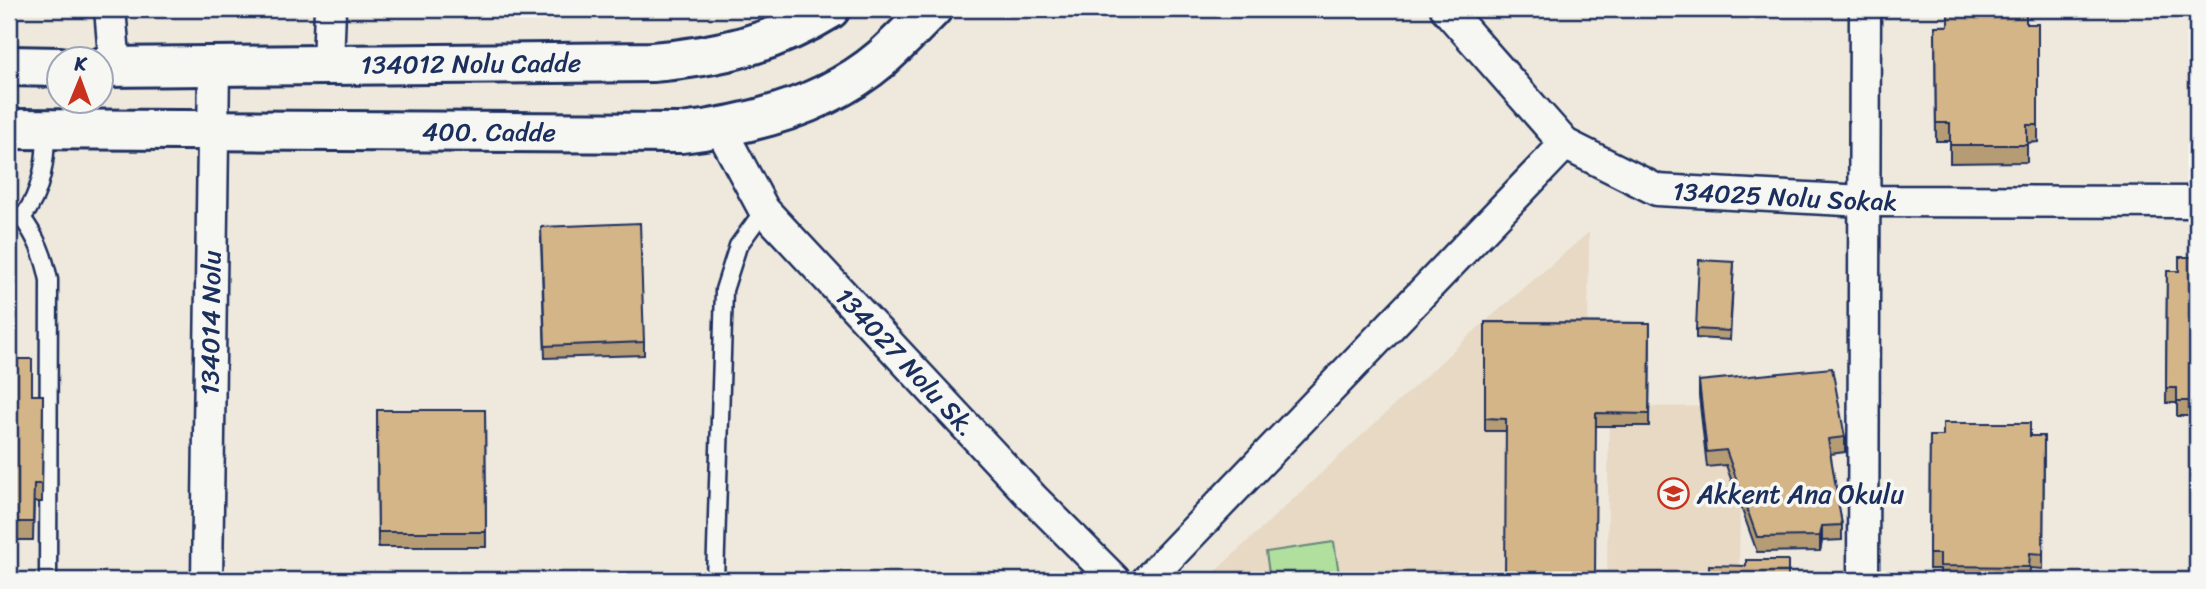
<svg xmlns="http://www.w3.org/2000/svg" width="2206" height="589" viewBox="0 0 2206 589" font-family="Sriracha,sans-serif">
<style>
.built{fill:#e7d9c4}
.green{fill:#b1df9e;stroke:#66877e;stroke-width:2}
.lines{fill:none;stroke-linecap:round;stroke-linejoin:round}
.lane-casing{stroke:#1b2f5e;stroke-width:21}
.street-casing{stroke:#1b2f5e;stroke-width:35}
.secondary-casing{stroke:#1b2f5e;stroke-width:44}
.lane{stroke:#f6f6f2;stroke-width:16}
.street{stroke:#f6f6f2;stroke-width:30}
.secondary{stroke:#f6f6f2;stroke-width:38}
.wall{fill:#b69c75;stroke:#1b2f5e;stroke-width:2}
.shaded-wall{fill:#947f5f;stroke:#1b2f5e;stroke-width:2}
.building{fill:#d4b588;stroke:#1b2f5e;stroke-width:2}
.labels{text-anchor:middle;dominant-baseline:central;stroke-width:7;stroke-linejoin:round;paint-order:stroke}
.street-label{font-size:26px;fill:#1b2f5e;stroke:#f6f6f2}
.poi-label{font-size:26px;fill:#1b2f5e;stroke:#f6f6f2;text-anchor:start}
</style>
<rect width="100%" height="100%" fill="#efe9dd"/>
<filter id="ink" filterUnits="userSpaceOnUse"><feTurbulence type="fractalNoise" baseFrequency=".0143" numOctaves="2"/><feDisplacementMap in="SourceGraphic" scale="14" xChannelSelector="R" yChannelSelector="G"/><feConvolveMatrix kernelMatrix="1 2 1 2 8 2 1 2 1" color-interpolation-filters="sRGB"/></filter>
<g filter="url(#ink)">
<g class="built">
<path d="M 1589,232 L 1586,580 L 1206,580 L 1471,334 Z"/>
<path d="M 1741,406 L 1739,580 L 1607,580 L 1609,407 Z"/>
</g>
<path class="green" d="M 1334,542 L 1340,580 L 1270,580 L 1266,552 Z"/>
<g class="lines">
<defs>
<g id="lane">
<path d="M 9,216 L 22,218 C 37,238 44,256 49,280 L 48,580"/>
<path d="M 22,218 C 42,193 46,161 46,129"/>
<path d="M 715,580 L 724,290 L 738,246 L 764,210"/>
</g>
<g id="street">
<path d="M 110,9 L 115,67"/>
<path id="s1" d="M 1446,9 L 1565,144 L 1657,190 L 1864,201 L 2197,202"/>
<path d="M 328,65 L 330,9"/>
<path id="s2" d="M 720,128 L 764,210 L 1032,497 L 1115,580"/>
<path id="s3" d="M 207,580 L 214,66"/>
<path d="M 1147,580 L 1565,144"/>
<path d="M 1863,580 L 1865,9"/>
</g>
<g id="secondary">
<path d="M 9,66 L 60,67"/>
<path id="s4" d="M 102,67 L 652,62 C 716,57 774,44 830,9"/>
<path id="s5" d="M 9,129 L 681,133 C 751,125 826,106 882,58 C 899,43 916,25 932,9"/>
</g>
</defs>
<use href="#lane" class="lane-casing"/>
<use href="#street" class="street-casing"/>
<use href="#secondary" class="secondary-casing"/>
<use href="#lane" class="lane"/>
<use href="#street" class="street"/>
<use href="#secondary" class="secondary"/>
</g>
<g class="wall">
<path d="M 2026,24 L 2038,24 L 2038,142 L 2027,143 L 2027,162 L 1950,163 L 1950,141 L 1936,141 L 1935,26 Z"/>
<path d="M 541,239 L 644,342 L 644,355 L 545,358 Z"/>
<path d="M 2197,257 L 2197,416 L 2177,416 L 2177,403 L 2166,403 L 2167,271 L 2179,271 Z"/>
<path d="M 1734,262 L 1730,340 L 1696,338 L 1696,329 Z"/>
<path d="M 1485,322 L 1650,323 L 1649,426 L 1596,426 L 1506,431 L 1485,431 Z"/>
<path d="M 9,359 L 32,395 L 43,395 L 42,502 L 34,502 L 33,540 L 9,540 Z"/>
<path d="M 1699,381 L 1845,437 L 1845,452 L 1830,454 L 1842,525 L 1842,540 L 1822,541 L 1820,551 L 1757,552 L 1726,465 L 1707,467 L 1699,396 Z"/>
<path d="M 377,410 L 485,410 L 486,547 L 378,547 Z"/>
<path d="M 1930,436 L 2044,436 L 2043,569 L 2030,568 L 2029,580 L 1940,580 L 1940,569 L 1929,569 Z"/>
</g>
<path class="shaded-wall" d="M 1822,526 L 1822,541 L 1820,551 L 1820,536 Z"/>
<g class="building">
<path d="M 1948,9 L 2026,9 L 2026,24 L 2038,24 L 2038,125 L 2027,125 L 2027,145 L 1950,145 L 1950,123 L 1936,123 L 1935,26 L 1948,26 Z"/>
<path d="M 640,223 L 644,342 L 545,346 L 541,227 Z"/>
<path d="M 2179,257 L 2197,257 L 2197,401 L 2177,401 L 2177,388 L 2166,388 L 2167,271 L 2179,271 Z"/>
<path d="M 1699,260 L 1734,262 L 1730,331 L 1696,329 Z"/>
<path d="M 1485,322 L 1650,323 L 1649,414 L 1596,413 L 1595,580 L 1505,580 L 1506,419 L 1485,418 Z"/>
<path d="M 9,359 L 32,359 L 32,395 L 43,395 L 42,484 L 34,484 L 33,522 L 9,522 Z"/>
<path d="M 1832,368 L 1845,437 L 1828,439 L 1842,525 L 1822,526 L 1820,536 L 1757,537 L 1726,450 L 1707,452 L 1699,381 Z"/>
<path d="M 377,410 L 485,410 L 486,532 L 378,532 Z"/>
<path d="M 1943,423 L 2030,423 L 2030,436 L 2044,436 L 2043,554 L 2030,553 L 2029,567 L 1940,566 L 1940,554 L 1929,554 L 1930,436 L 1943,436 Z"/>
<path d="M 1746,560 L 1788,560 L 1788,580 L 1709,580 L 1709,565 L 1746,566 Z"/>
</g>
</g>
<defs>
<symbol id="school-ring" viewBox="-11 -11 22 22"><circle r="9.5" fill="#f6f6f2" stroke="#c8321e" stroke-width="1.5"/><path d="M0-5L7-2L0 1L-7-2ZM-4 1L0 2.5L4 1V4Q0 6-4 4Z" fill="#c8321e"/></symbol>
</defs>
<g fill-rule="evenodd">
<use href="#school-ring" x="1656" y="476" width="35" height="35"/>
</g>
<g class="labels">
<g class="street-label">
<text stroke="none"><textPath href="#s4" startOffset="369">134012 Nolu Cadde</textPath></text>
<text stroke="none"><textPath href="#s5" startOffset="480">400. Cadde</textPath></text>
<text stroke="none"><textPath href="#s1" startOffset="411">134025 Nolu Sokak</textPath></text>
<text stroke="none"><textPath href="#s3" startOffset="257">134014 Nolu</textPath></text>
<text stroke="none"><textPath href="#s2" startOffset="301">134027 Nolu Sk.</textPath></text>
</g>
<g class="poi-label">
<text x="1697" y="494">Akkent Ana Okulu</text>
</g>
</g>
<rect width="2206" height="589" fill="none" stroke="#f6f6f2" stroke-width="35"/>
<rect x="18" y="18" width="2171" height="554" fill="none" stroke="#1b2f5e" stroke-width="2.5" filter="url(#ink)"/>
<g transform="translate(80 80) rotate(1)"><circle r="33" fill="#f6f6f2" stroke="#9ea6b7" stroke-width="2"/>
<path d="M0-5L12 26L0 18L-12 26Z" fill="#c8321e"/>
<text y="-10" font-size="19" font-weight="bold" text-anchor="middle" fill="#1b2f5e">K</text>
</g>
</svg>
